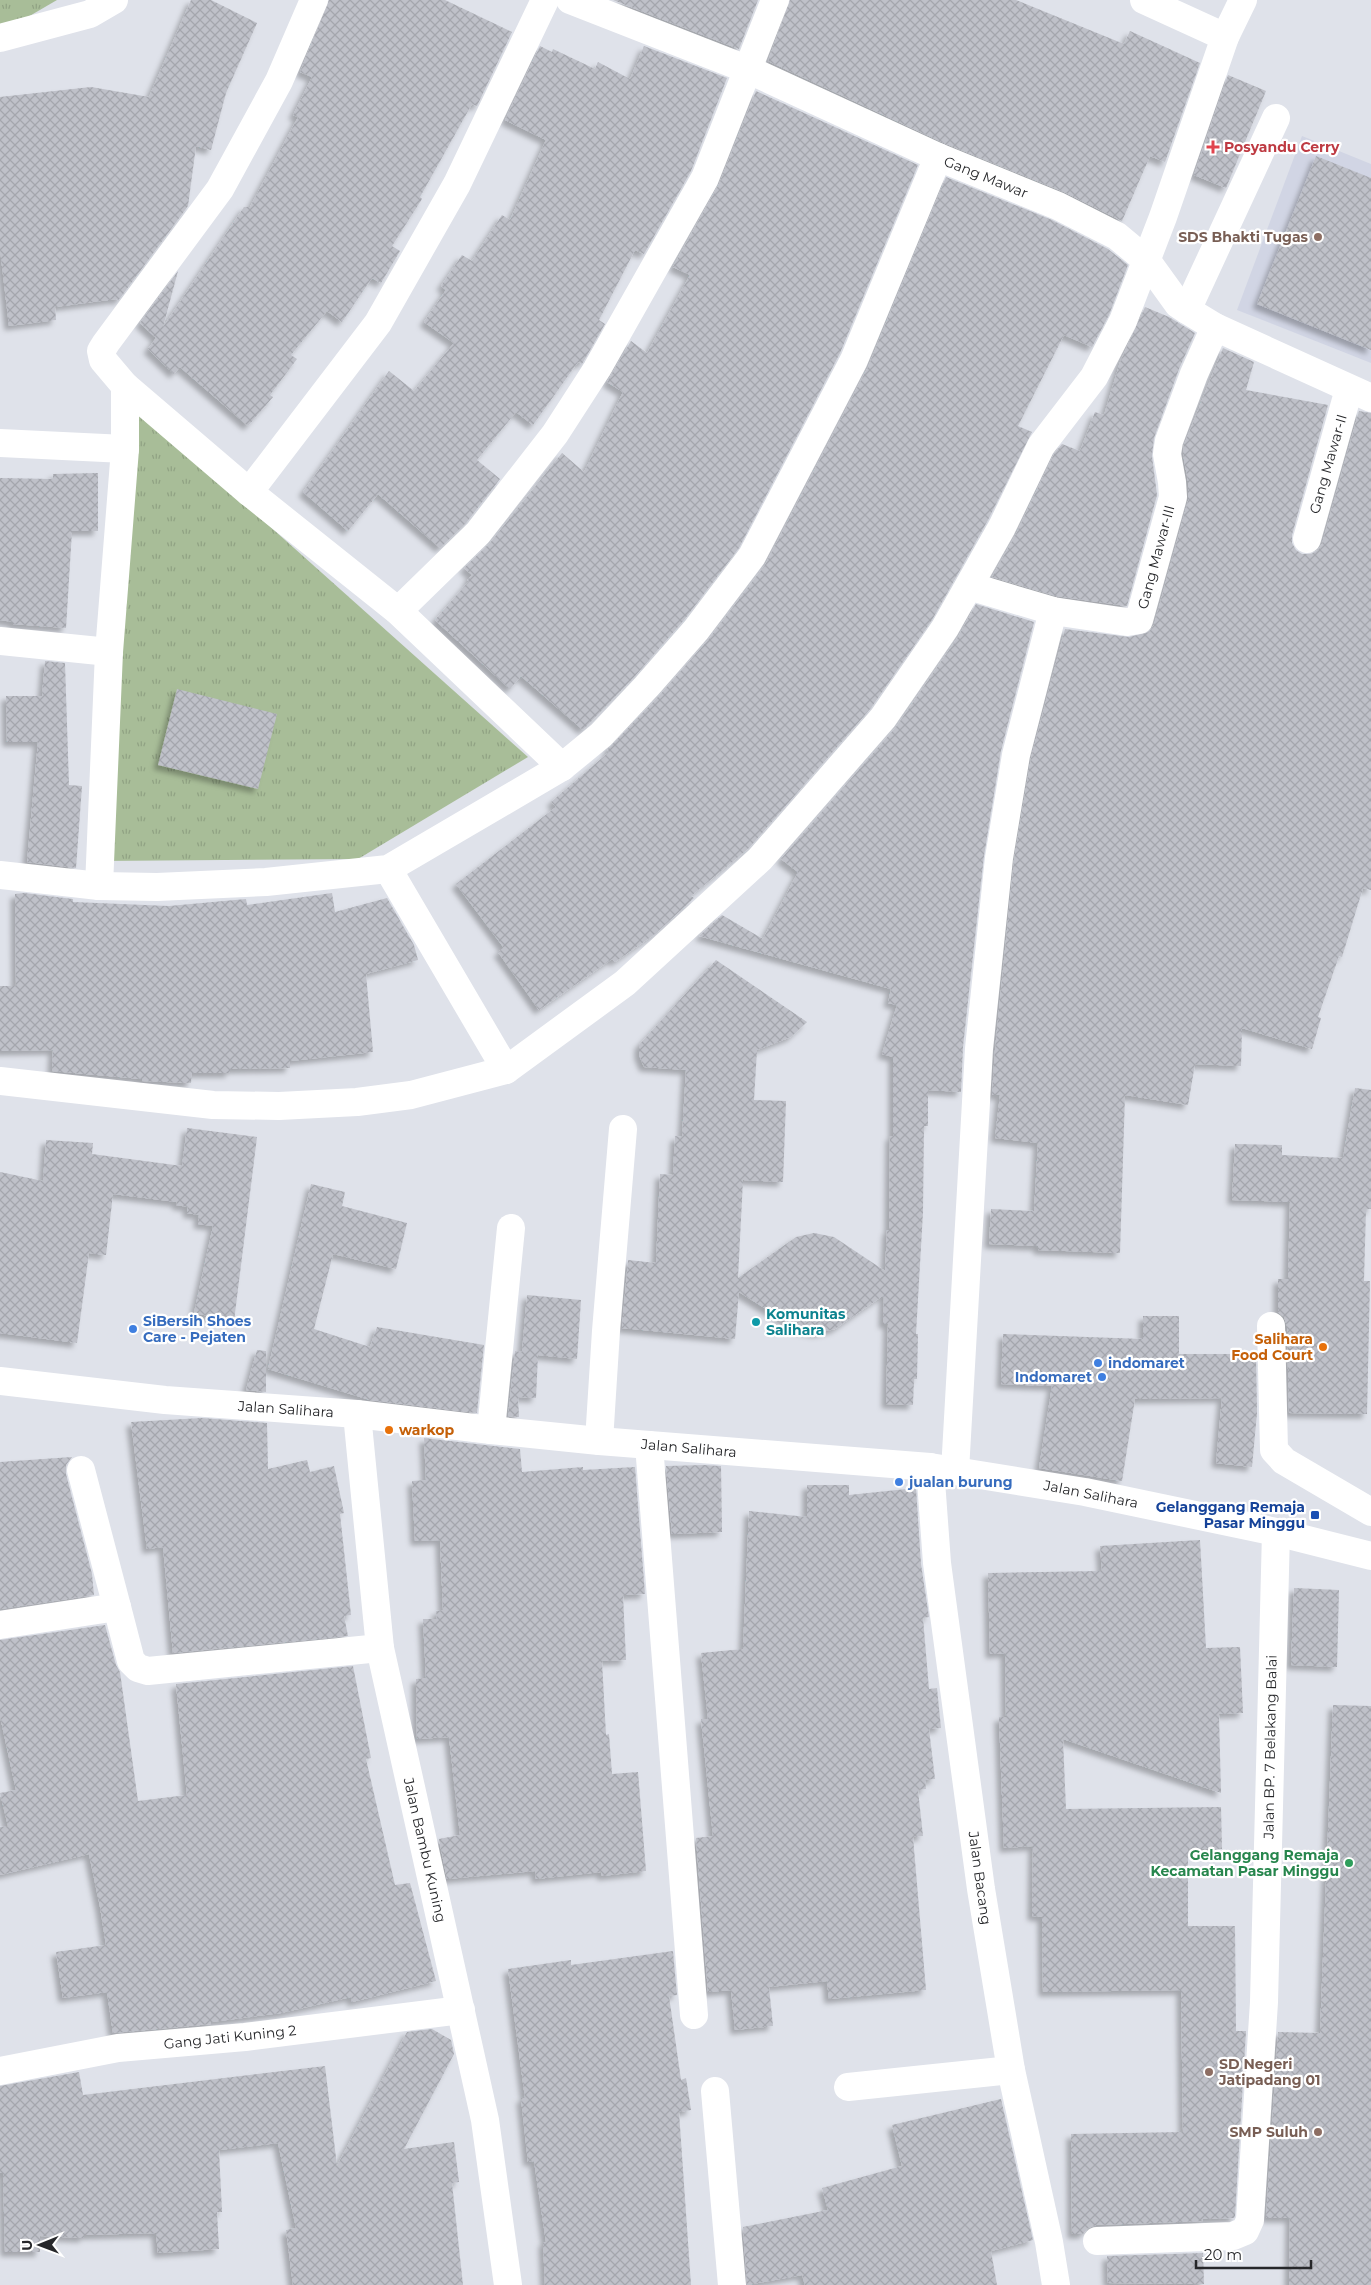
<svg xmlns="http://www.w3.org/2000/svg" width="1371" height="2285" viewBox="0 0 1371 2285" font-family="Montserrat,sans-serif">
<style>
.built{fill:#d1d5e4}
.park{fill:url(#park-tufts)}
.building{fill:url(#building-cross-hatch);filter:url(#shadow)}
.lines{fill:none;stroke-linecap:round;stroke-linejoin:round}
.minor{stroke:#fff;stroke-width:28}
.health-dot{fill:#e0444e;stroke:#fff;stroke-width:2}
.education-dot{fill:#8d6e63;stroke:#fff;stroke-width:2}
.culture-dot{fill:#0f9aa8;stroke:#fff;stroke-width:2}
.shop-dot{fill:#3f7fe0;stroke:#fff;stroke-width:2}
.food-dot{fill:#e8710a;stroke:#fff;stroke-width:2}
.transit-dot{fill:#1a4fb4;stroke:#fff;stroke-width:2}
.leisure-dot{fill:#2e9e5b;stroke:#fff;stroke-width:2}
.labels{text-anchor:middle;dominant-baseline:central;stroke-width:4.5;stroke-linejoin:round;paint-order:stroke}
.health-label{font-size:14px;font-weight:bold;fill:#be3a42;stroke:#fff;text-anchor:start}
.street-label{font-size:14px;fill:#26272a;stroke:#fff}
.education-label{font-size:14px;font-weight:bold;fill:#785e54;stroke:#fff;text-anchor:end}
.culture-label{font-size:14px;font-weight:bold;fill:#0d838f;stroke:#fff;text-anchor:start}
.shop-label{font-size:14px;font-weight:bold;fill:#366cbe;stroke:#fff;text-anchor:start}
.food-label{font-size:14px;font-weight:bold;fill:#c56008;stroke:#fff;text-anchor:end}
.transit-label{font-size:14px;font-weight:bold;fill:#164399;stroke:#fff;text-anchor:end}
.leisure-label{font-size:14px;font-weight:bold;fill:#27864d;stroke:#fff;text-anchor:end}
</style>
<defs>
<pattern id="park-tufts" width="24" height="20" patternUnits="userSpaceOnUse" patternTransform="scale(1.25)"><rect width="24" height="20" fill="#a8bd98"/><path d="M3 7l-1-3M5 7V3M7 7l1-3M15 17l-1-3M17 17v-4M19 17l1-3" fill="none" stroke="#90a283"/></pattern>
<pattern id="building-cross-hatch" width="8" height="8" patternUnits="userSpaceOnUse" patternTransform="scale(1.25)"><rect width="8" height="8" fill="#bfc1c9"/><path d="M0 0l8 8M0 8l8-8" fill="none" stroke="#a4a6ad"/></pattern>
<filter id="shadow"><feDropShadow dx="-4.5" dy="4.5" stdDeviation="2.5" flood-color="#0004"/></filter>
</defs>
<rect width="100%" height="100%" fill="#dfe2ea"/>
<path class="built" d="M 1302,136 L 1371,164 L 1371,363 L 1237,310 Z"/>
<g class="park">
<path d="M 0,0 L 57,0 L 9,28 L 0,29 Z"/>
<path d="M 133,404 L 528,757 L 358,859 L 99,861 Z"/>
</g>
<g class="building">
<path d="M 191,0 L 211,0 L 257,23 L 226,93 L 211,150 L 196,146 L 188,206 L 118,301 L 116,299 L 55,307 L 56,320 L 9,326 L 0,249 L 0,97 L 91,87 L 149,97 Z"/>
<path d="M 329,0 L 445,0 L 512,32 L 477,106 L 472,104 L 420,197 L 422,199 L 392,246 L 400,251 L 381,283 L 372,278 L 342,322 L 327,311 L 291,355 L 297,359 L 270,395 L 273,397 L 248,426 L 180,367 L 174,374 L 148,349 L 156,338 L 140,323 L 178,271 L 163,327 L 244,207 L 250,207 L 298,117 L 293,115 L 312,77 L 300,72 Z"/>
<path d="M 613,0 L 758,0 L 739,49 Z"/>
<path d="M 790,0 L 1016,0 L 1124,44 L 1130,31 L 1200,63 L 1165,162 L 1150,156 L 1122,221 L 1064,192 L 944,143 L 768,61 Z"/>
<path d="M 540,46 L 552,52 L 553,49 L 595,69 L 598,62 L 630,79 L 644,46 L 727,78 L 691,171 L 644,254 L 635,250 L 599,320 L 605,324 L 582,364 L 578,362 L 533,425 L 516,412 L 477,460 L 500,479 L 466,523 L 440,548 L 378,494 L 348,531 L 303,492 L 389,371 L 414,391 L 454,343 L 424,322 L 446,290 L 441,286 L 462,255 L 472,261 L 502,215 L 510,220 L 546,140 L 505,120 Z"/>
<path d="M 1228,75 L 1266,91 L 1226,188 L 1194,175 Z"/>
<path d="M 756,91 L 918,165 L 840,353 L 739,548 L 684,620 L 635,676 L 583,730 L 521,676 L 510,689 L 435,620 L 469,581 L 467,580 L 472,575 L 464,568 L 490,543 L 562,453 L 584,472 L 623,392 L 607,382 L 631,341 L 647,353 L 690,275 L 673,267 L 719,184 Z"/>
<path d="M 1316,156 L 1371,178 L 1371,350 L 1257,304 Z"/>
<path d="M 946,177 L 1052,220 L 1108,249 L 1128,265 L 1109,315 L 1092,347 L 1064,335 L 1018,426 L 1032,432 L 988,520 L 932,620 L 871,708 L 749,848 L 691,896 L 694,898 L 655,934 L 615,962 L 612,959 L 539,1010 L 498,952 L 504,948 L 456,884 L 556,807 L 551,802 L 609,752 L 607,750 L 658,697 L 708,640 L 765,565 L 868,367 Z"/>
<path d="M 1145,307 L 1169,317 L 1195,333 L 1179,369 L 1154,438 L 1152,456 L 1157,495 L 1127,606 L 1056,596 L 992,577 L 1016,534 L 1054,454 L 1062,444 L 1080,451 L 1095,412 L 1104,415 L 1120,362 Z"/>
<path d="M 1223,348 L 1254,362 L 1246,390 L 1328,405 L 1292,535 L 1292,543 L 1296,550 L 1302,554 L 1311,554 L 1318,550 L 1322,544 L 1359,411 L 1371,413 L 1371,890 L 1363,888 L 1342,957 L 1339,956 L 1318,1017 L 1321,1018 L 1312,1049 L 1242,1028 L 1241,1066 L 1195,1064 L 1188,1105 L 1125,1095 L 1120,1253 L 1038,1250 L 1038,1246 L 989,1244 L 991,1209 L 1034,1211 L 1038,1143 L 995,1138 L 1000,1095 L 992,1095 L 995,1050 L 1014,860 L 1031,758 L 1065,629 L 1129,637 L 1149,632 L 1154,625 L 1188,501 L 1188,481 L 1183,454 L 1184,445 Z"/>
<path d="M 98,473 L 98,531 L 72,531 L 66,628 L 13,624 L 13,622 L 0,620 L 0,478 L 53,479 L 53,474 Z"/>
<path d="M 976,604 L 1034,622 L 1001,751 L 984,856 L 963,1047 L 961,1092 L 928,1090 L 928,1126 L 924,1126 L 923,1212 L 916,1334 L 918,1334 L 917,1379 L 914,1379 L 913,1405 L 886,1404 L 888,1324 L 883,1324 L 884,1295 L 835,1329 L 817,1333 L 798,1329 L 739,1292 L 735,1339 L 622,1328 L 628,1260 L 656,1263 L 660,1174 L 673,1175 L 675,1136 L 682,1137 L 686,1070 L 644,1067 L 639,1055 L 639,1045 L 716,960 L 807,1022 L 791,1037 L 757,1050 L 754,1100 L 786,1101 L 783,1182 L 743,1180 L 738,1278 L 796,1237 L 814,1233 L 834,1237 L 885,1271 L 887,1230 L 889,1230 L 890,1136 L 893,1136 L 893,1057 L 882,1054 L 897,1005 L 888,1003 L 891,989 L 699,936 L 722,915 L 763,939 L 798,872 L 781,859 L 896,727 L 958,637 Z"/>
<path d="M 45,661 L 65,663 L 69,785 L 82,786 L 76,868 L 27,862 L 38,742 L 7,742 L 6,696 L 42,696 Z"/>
<path d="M 177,689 L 277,714 L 258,789 L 158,765 Z"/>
<path d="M 24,893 L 73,899 L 73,902 L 169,906 L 246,899 L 247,905 L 332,893 L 335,912 L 387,898 L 414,945 L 418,960 L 366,974 L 373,1052 L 290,1061 L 290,1068 L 230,1069 L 230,1073 L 192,1073 L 191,1083 L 142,1081 L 142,1079 L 52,1071 L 53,1050 L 0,1051 L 0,986 L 16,986 L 15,894 Z"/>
<path d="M 1355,1088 L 1371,1090 L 1371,1209 L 1366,1209 L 1364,1281 L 1370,1281 L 1367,1414 L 1289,1413 L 1287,1326 L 1284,1317 L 1278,1312 L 1278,1279 L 1288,1279 L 1290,1202 L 1232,1200 L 1235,1144 L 1282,1145 L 1282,1155 L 1343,1158 Z"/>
<path d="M 187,1128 L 257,1137 L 234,1321 L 194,1313 L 213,1226 L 198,1224 L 199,1215 L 187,1213 L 188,1207 L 176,1205 L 177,1202 L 113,1194 L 106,1255 L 89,1253 L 77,1343 L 0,1333 L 0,1172 L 43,1181 L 46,1140 L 93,1143 L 92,1154 L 182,1166 Z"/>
<path d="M 311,1184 L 345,1192 L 342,1206 L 407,1223 L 396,1269 L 333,1254 L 314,1329 L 370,1347 L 377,1327 L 484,1345 L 477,1413 L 370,1400 L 268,1369 Z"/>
<path d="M 527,1295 L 581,1300 L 577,1359 L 538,1355 L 536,1398 L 518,1397 L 519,1417 L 508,1416 L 515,1351 L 522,1352 Z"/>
<path d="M 1143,1316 L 1179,1316 L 1179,1354 L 1256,1354 L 1257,1413 L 1252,1467 L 1216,1463 L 1222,1398 L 1135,1399 L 1122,1481 L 1039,1468 L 1052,1386 L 1001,1384 L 1003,1334 L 1143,1339 Z"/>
<path d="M 257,1350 L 266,1351 L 266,1392 L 246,1390 Z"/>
<path d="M 202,1418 L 267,1423 L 268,1469 L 307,1460 L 310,1472 L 334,1466 L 344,1513 L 340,1514 L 351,1615 L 344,1616 L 348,1636 L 173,1653 L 163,1547 L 147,1549 L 131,1422 Z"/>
<path d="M 424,1438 L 520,1449 L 522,1472 L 583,1467 L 583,1470 L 635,1467 L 645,1594 L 623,1595 L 626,1660 L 602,1661 L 606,1735 L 609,1734 L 612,1774 L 638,1772 L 646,1871 L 602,1876 L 601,1872 L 536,1879 L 535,1871 L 447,1879 L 439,1839 L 460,1835 L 449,1737 L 417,1739 L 416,1679 L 426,1678 L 423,1619 L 437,1619 L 436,1611 L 443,1610 L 440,1540 L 415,1541 L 412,1481 L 426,1480 Z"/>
<path d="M 72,1457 L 66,1465 L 66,1474 L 92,1574 L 94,1595 L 0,1609 L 0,1462 Z"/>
<path d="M 704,1465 L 721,1466 L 722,1532 L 672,1534 L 666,1466 Z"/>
<path d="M 807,1485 L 849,1485 L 849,1495 L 916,1488 L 921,1564 L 929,1617 L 923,1618 L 929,1689 L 937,1688 L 941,1728 L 929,1729 L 935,1779 L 925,1780 L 926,1789 L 918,1790 L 923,1836 L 913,1837 L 926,1990 L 829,1999 L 827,1981 L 769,1987 L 773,2026 L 735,2030 L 731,1990 L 708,1992 L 696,1838 L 713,1836 L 701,1719 L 708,1719 L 701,1653 L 743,1649 L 749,1511 L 807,1517 Z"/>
<path d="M 1200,1540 L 1206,1648 L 1240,1647 L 1243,1713 L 1219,1714 L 1221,1793 L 1063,1739 L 1066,1809 L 1221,1807 L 1222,1849 L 1188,1849 L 1188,1926 L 1235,1926 L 1236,2031 L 1246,2031 L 1235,2216 L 1234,2218 L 1203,2219 L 1203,2221 L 1096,2225 L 1088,2228 L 1083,2234 L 1072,2234 L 1071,2134 L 1183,2132 L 1181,1990 L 1043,1992 L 1042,1917 L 1032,1916 L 1033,1846 L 1004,1848 L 999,1717 L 1006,1717 L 1005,1653 L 990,1654 L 988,1573 L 1102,1571 L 1100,1546 Z"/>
<path d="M 1294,1588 L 1339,1590 L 1337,1667 L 1291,1665 Z"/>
<path d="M 105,1625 L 116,1665 L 120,1672 L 138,1801 L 187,1795 L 176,1684 L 353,1666 L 371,1758 L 366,1759 L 395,1885 L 410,1883 L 436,1981 L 352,2002 L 351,1997 L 281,2013 L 211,2022 L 211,2024 L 113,2033 L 107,1992 L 63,1998 L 56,1952 L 106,1945 L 100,1907 L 89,1854 L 0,1875 L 0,1827 L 8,1826 L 0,1793 L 16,1790 L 0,1716 L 0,1640 Z"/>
<path d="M 1333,1705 L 1371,1706 L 1371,2285 L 1289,2285 L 1290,2218 L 1266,2218 L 1278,2032 L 1320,2033 Z"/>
<path d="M 673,1951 L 677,1995 L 669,1996 L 681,2080 L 686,2078 L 691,2110 L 679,2112 L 691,2285 L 545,2285 L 543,2242 L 546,2242 L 534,2161 L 528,2162 L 521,2098 L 525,2098 L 508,1969 L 571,1960 L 571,1965 Z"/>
<path d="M 432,2029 L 451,2040 L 454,2054 L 404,2149 L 454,2142 L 459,2182 L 452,2183 L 463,2285 L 293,2285 L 286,2230 L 296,2228 L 278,2143 L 219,2150 L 222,2212 L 217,2212 L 219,2249 L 158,2253 L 156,2233 L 84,2235 L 84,2238 L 40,2236 L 40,2252 L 5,2252 L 3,2173 L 0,2173 L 0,2086 L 79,2072 L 83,2095 L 325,2066 L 337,2166 L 407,2032 Z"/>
<path d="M 1001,2099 L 1033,2240 L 991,2251 L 997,2285 L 805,2285 L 802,2275 L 747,2285 L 743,2227 L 828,2210 L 822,2188 L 902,2166 L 892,2125 Z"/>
<path d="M 1203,2253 L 1204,2284 L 1108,2283 L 1107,2256 Z"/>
</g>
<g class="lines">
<g class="minor">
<path d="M 314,0 L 279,81 L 220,189 L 106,343 L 101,351 L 103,360 L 125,386 L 249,492 L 398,611 L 562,767"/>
<path d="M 570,0 L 749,70 L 938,157 L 1058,206 L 1117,236 L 1147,261 L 1178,304 L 1187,310 L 1215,327 L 1371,398"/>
<path d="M 1144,0 L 1225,37"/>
<path d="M 0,38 L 90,14 L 114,0"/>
<path d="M 1187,310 L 1276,118"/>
<path d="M 0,443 L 125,449"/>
<path d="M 249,492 L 378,323 L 457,184 L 545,0"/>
<path d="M 1307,539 L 1349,389"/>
<path d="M 969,586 L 1053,611 L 1127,622 L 1139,620 L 1173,497 L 1172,482 L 1167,454 L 1169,441 L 1194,374 L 1215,327"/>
<path d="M 398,611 L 478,533 L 555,434 L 597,369 L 705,178 L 775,0"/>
<path d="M 0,641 L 109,652"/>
<path d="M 388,869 L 506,1070"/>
<path d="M 0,875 L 99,886 L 157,887 L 266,882 L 388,869 L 562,767 L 601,735 L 647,686 L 696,630 L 752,556 L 854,360 L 938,157"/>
<path d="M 99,886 L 109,652 L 125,449 L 125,386"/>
<path d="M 0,1081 L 213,1105 L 279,1106 L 357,1102 L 411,1095 L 506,1070 L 625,983 L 760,859 L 883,718 L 945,628 L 1002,527 L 1041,446 L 1094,377 L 1123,321 L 1163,217 L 1225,37 L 1243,0"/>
<path d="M 1271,1326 L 1274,1450 L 1284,1461 L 1371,1512"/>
<path d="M 0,1381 L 165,1400 L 357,1414 L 491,1430 L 599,1441 L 930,1467 L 1085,1492 L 1276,1532 L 1371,1556"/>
<path d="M 357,1414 L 380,1648 L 485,2120 L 508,2285"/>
<path d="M 491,1430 L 511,1228"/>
<path d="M 599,1441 L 606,1331 L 623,1129"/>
<path d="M 649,1445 L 694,2015"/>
<path d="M 930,1467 L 937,1563 L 981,1889 L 1011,2070 L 1049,2242 L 1056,2285"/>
<path d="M 81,1470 L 117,1607"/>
<path d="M 955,1471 L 979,1049 L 999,858 L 1016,755 L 1053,611"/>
<path d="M 0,1625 L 117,1607 L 131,1661 L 138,1668 L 148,1671 L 380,1648"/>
<path d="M 0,2071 L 118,2048 L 245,2037 L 461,2010"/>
<path d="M 848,2087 L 1011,2070"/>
<path d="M 715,2091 L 732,2285"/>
<path d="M 1097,2241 L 1233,2236 L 1245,2231 L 1250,2220 L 1264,2002 L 1276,1532"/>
</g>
</g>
<path class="health-dot" d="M1210.5 139.5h5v5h5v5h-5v5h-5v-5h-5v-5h5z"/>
<g class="education-dot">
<circle cx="1318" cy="237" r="5"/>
<circle cx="1209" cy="2072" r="5"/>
<circle cx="1318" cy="2132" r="5"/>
</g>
<circle class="culture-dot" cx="756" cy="1322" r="5"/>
<g class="shop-dot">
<circle cx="133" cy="1329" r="5"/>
<circle cx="1098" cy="1363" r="5"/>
<circle cx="1102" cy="1377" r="5"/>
<circle cx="899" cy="1482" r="5"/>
</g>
<g class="food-dot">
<circle cx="1323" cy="1347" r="5"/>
<circle cx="389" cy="1430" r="5"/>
</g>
<rect class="transit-dot" x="1310" y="1510" width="10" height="10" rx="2.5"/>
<circle class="leisure-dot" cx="1349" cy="1863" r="5"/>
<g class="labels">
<g class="health-label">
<text x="1224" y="147">Posyandu Cerry</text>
</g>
<g class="street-label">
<text transform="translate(986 177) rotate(22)">Gang Mawar</text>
<text transform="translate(1328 464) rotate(-74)">Gang Mawar-II</text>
<text transform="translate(1156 557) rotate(-75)">Gang Mawar-III</text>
<text transform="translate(286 1409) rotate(4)">Jalan Salihara</text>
<text transform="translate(689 1448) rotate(5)">Jalan Salihara</text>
<text transform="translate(1091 1494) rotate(11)">Jalan Salihara</text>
<text transform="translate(1270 1747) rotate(-89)">Jalan BP. 7 Belakang Balai</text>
<text transform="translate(425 1850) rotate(77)">Jalan Bambu Kuning</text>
<text transform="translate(980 1878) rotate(82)">Jalan Bacang</text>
<text transform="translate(230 2037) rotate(-6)">Gang Jati Kuning 2</text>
</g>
<g class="education-label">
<text x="1308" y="237">SDS Bhakti Tugas</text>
<text x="1219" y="2064" text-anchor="start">SD Negeri<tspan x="1219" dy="16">Jatipadang 01</tspan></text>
<text x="1308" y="2132">SMP Suluh</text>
</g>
<g class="culture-label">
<text x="766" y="1314">Komunitas<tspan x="766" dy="16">Salihara</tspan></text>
</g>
<g class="shop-label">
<text x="143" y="1321">SiBersih Shoes<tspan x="143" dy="16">Care - Pejaten</tspan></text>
<text x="1108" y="1363">indomaret</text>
<text x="1092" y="1377" text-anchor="end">Indomaret</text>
<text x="909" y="1482">jualan burung</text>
</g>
<g class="food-label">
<text x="1313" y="1339">Salihara<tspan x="1313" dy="16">Food Court</tspan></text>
<text x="399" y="1430" text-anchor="start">warkop</text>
</g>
<g class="transit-label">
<text x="1305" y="1507">Gelanggang Remaja<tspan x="1305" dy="16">Pasar Minggu</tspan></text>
</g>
<g class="leisure-label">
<text x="1339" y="1855">Gelanggang Remaja<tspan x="1339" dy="16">Kecamatan Pasar Minggu</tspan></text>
</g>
</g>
<g transform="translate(40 2245) rotate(269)" stroke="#ffffff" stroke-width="4" paint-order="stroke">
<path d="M0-4L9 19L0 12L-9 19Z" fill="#26272a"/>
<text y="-8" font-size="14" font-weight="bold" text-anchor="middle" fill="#26272a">U</text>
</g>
<path d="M1196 2260v8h115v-8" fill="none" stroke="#26272a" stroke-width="2.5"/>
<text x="1204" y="2260" font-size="15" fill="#26272a" stroke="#ffffff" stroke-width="4" paint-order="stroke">20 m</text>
</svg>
